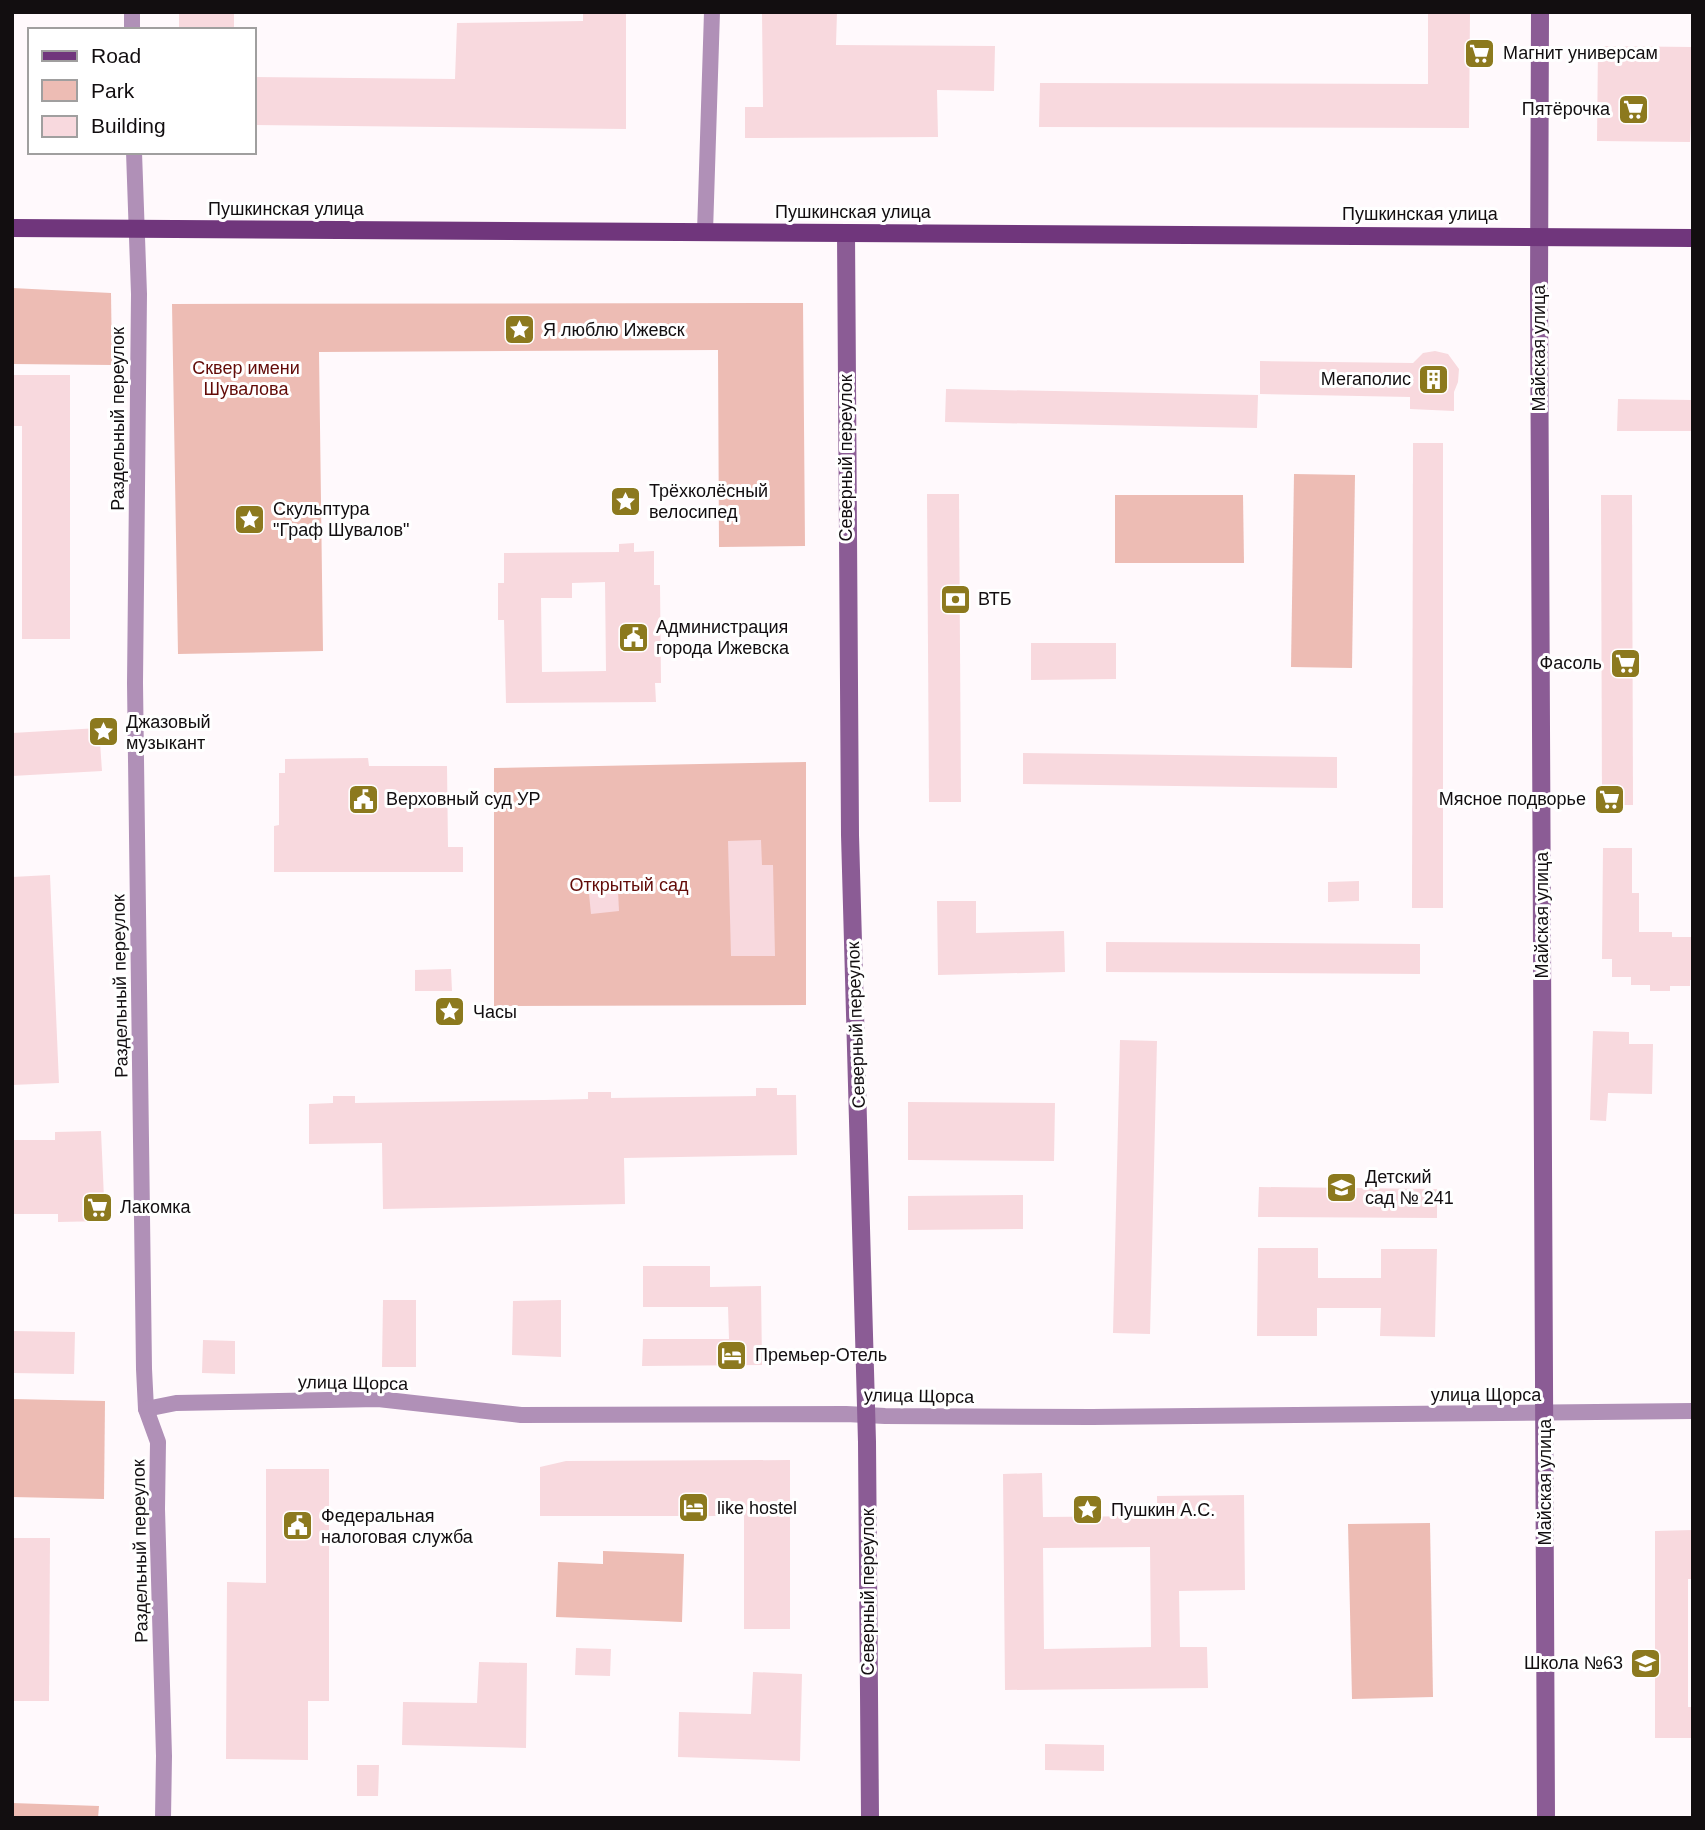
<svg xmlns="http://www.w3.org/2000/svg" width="1705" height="1830" viewBox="0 0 1705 1830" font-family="Helvetica,sans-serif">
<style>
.green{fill:#edbcb4}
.building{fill:#f8d9de;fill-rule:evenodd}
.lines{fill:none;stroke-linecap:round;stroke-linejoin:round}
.street{stroke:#b090b7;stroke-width:16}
.secondary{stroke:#8b5c95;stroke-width:18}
.primary{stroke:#70367c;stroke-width:18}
.labels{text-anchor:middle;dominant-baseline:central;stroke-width:6;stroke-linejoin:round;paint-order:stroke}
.poi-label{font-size:18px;fill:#120e10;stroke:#fff;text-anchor:start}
.street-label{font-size:18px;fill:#120e10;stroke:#fff}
.park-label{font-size:18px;fill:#620b08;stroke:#fff}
</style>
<rect width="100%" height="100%" fill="#fff9fc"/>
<g class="green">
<path d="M 12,288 L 111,293 L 112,365 L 12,364 Z"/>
<path d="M 803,303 L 805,546 L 719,547 L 718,350 L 319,352 L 323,651 L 178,654 L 172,304 Z"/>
<path d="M 1294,474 L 1355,475 L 1352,668 L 1291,667 Z"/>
<path d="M 1115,495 L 1243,495 L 1244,563 L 1115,563 Z"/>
<path d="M 806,762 L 806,1005 L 494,1006 L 494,768 Z"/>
<path d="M 12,1399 L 105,1401 L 104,1499 L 12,1497 Z"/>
<path d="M 1430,1523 L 1433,1697 L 1352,1699 L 1348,1524 Z"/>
<path d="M 603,1551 L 684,1554 L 682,1622 L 556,1617 L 558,1562 L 603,1564 Z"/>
<path d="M 12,1803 L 99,1806 L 98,1818 L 12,1818 Z"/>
</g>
<g class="building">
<rect x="179" y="12" width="55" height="18"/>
<path d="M 583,12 L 626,12 L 626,129 L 254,125 L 254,77 L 455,79 L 457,23 L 583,21 Z"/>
<path d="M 762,12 L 837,12 L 836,45 L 995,46 L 994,91 L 937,90 L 938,137 L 745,138 L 745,107 L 763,107 Z"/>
<path d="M 1428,12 L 1470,12 L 1469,128 L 1039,127 L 1040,83 L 1428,84 Z"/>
<path d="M 1598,46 L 1692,47 L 1693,122 L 1691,122 L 1690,142 L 1597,141 Z"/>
<path d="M 1435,351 L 1448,354 L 1459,369 L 1458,382 L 1454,392 L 1454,411 L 1410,409 L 1410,397 L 1260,394 L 1260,361 L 1413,363 L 1423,353 Z"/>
<path d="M 12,375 L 70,375 L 70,639 L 22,639 L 22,426 L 12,426 Z"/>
<path d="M 946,389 L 1258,395 L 1257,428 L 945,422 Z"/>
<path d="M 1618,399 L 1693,400 L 1693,431 L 1617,431 Z"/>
<path d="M 1413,443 L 1443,443 L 1443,908 L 1412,908 Z"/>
<path d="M 927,494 L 959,494 L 961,802 L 929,802 Z"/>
<path d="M 1601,495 L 1632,495 L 1633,805 L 1602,805 Z"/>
<path d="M 634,543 L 634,552 L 654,551 L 654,585 L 660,585 L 661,683 L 655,683 L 656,702 L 506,703 L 504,620 L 498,620 L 498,583 L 504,583 L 504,553 L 619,552 L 619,544 ZM 605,582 L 606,671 L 542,672 L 541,598 L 572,598 L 572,583 Z"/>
<path d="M 1031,643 L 1116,643 L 1116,679 L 1031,680 Z"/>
<path d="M 99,728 L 102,771 L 12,776 L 12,733 Z"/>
<path d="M 1023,753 L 1337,757 L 1337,788 L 1023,784 Z"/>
<path d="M 368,758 L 369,766 L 447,766 L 448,847 L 463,847 L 463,872 L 274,872 L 274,826 L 279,825 L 279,773 L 285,773 L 285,759 Z"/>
<path d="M 761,840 L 762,865 L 773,865 L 775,956 L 731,956 L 728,841 Z"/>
<path d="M 1603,848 L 1632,848 L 1632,893 L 1639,893 L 1639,932 L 1672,932 L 1672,937 L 1691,937 L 1693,980 L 1690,980 L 1690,986 L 1670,986 L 1670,991 L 1650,991 L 1650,985 L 1631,985 L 1631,977 L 1612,977 L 1612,959 L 1602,959 Z"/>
<path d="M 50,875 L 59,1083 L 12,1085 L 12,877 Z"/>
<path d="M 1359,881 L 1359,901 L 1328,902 L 1328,882 Z"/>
<path d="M 618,891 L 619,911 L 591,914 L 589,894 Z"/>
<path d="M 937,901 L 976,901 L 976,933 L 1064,931 L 1065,972 L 938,975 Z"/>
<path d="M 1106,942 L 1420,944 L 1420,974 L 1106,972 Z"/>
<path d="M 451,969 L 452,991 L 415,991 L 415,970 Z"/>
<path d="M 1593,1031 L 1629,1032 L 1629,1044 L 1653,1044 L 1652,1094 L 1608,1093 L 1606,1121 L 1590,1120 Z"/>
<path d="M 1120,1040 L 1157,1041 L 1150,1334 L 1113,1333 Z"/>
<path d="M 756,1088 L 777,1088 L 777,1095 L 796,1095 L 797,1155 L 624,1158 L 625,1204 L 383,1209 L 382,1143 L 309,1144 L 309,1104 L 333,1103 L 333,1096 L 355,1096 L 355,1103 L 544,1100 L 588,1099 L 588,1092 L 611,1092 L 611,1098 L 756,1096 Z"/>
<path d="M 908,1102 L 1055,1103 L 1054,1161 L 908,1160 Z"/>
<path d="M 101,1131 L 105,1221 L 58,1222 L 58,1214 L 12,1214 L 12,1140 L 55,1140 L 55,1132 Z"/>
<path d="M 1259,1187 L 1437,1189 L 1437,1218 L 1258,1217 Z"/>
<path d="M 1023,1195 L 1023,1229 L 908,1230 L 908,1196 Z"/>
<path d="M 1258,1248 L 1318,1248 L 1318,1278 L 1381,1278 L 1381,1249 L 1437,1249 L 1435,1337 L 1380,1336 L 1381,1308 L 1317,1308 L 1317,1336 L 1257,1336 Z"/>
<path d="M 643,1266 L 710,1266 L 710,1287 L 761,1286 L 762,1365 L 642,1366 L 643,1339 L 729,1339 L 728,1307 L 643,1307 Z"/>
<path d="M 383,1300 L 416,1300 L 416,1367 L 382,1367 Z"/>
<path d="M 561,1300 L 561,1357 L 512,1355 L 513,1301 Z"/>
<path d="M 12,1331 L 75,1332 L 74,1374 L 12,1373 Z"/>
<path d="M 203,1340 L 235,1341 L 235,1374 L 202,1373 Z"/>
<path d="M 790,1460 L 790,1629 L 744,1629 L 744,1516 L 540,1516 L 540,1467 L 566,1461 Z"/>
<path d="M 266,1469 L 329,1469 L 329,1701 L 308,1701 L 308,1760 L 226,1759 L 227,1582 L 266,1583 Z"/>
<path d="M 1042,1473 L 1043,1517 L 1157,1516 L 1157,1496 L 1244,1495 L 1245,1590 L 1179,1591 L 1180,1647 L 1207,1647 L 1208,1688 L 1005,1690 L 1003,1474 ZM 1150,1547 L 1151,1647 L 1044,1649 L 1043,1548 Z"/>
<path d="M 1693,1530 L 1693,1579 L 1688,1579 L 1688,1707 L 1693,1707 L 1693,1738 L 1655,1738 L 1655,1531 Z"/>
<path d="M 12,1538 L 50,1538 L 49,1701 L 12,1701 Z"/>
<path d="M 576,1648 L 611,1649 L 610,1676 L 575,1675 Z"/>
<path d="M 479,1662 L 527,1663 L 526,1748 L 402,1745 L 403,1702 L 477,1703 Z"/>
<path d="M 753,1672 L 802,1674 L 800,1761 L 678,1757 L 679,1712 L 751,1714 Z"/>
<path d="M 1045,1744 L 1104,1745 L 1104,1771 L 1045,1770 Z"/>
<path d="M 357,1765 L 379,1765 L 378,1796 L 357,1796 Z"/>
</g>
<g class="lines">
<g class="street">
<path d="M 132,12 L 132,30"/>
<path d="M 134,152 L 139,294 L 135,683 L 144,1369 L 146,1409 L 158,1442 L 157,1509 L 164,1756 L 163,1818"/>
<path d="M 705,232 L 712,12"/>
<path d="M 146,1409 L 176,1403 L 378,1399 L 521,1415 L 846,1414 L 885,1416 L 1092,1417 L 1693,1411"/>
</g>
<g class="secondary">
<path d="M 1540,12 L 1539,292 L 1546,1818"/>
<path d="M 846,233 L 850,835 L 867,1442 L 870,1818"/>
</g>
<path class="primary" d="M 12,228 L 1693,238"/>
</g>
<defs>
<symbol id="supermarket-square" viewBox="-11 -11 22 22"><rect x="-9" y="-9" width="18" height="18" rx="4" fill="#8c791e" stroke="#fff"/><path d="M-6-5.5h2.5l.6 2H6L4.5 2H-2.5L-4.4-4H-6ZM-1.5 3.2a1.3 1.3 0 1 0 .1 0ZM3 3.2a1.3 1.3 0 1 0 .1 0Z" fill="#fff"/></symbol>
<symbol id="sight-square" viewBox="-11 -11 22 22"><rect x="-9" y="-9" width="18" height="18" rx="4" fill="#8c791e" stroke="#fff"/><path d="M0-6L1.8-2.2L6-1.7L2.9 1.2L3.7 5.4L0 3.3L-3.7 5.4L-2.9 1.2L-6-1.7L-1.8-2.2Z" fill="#fff"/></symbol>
<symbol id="building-square" viewBox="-11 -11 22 22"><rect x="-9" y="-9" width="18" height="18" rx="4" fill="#8c791e" stroke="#fff"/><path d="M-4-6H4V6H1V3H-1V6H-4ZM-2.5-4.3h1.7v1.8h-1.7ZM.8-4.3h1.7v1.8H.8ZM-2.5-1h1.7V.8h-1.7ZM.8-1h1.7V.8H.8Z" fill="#fff"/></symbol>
<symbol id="bank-square" viewBox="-11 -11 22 22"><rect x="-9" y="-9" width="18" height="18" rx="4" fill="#8c791e" stroke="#fff"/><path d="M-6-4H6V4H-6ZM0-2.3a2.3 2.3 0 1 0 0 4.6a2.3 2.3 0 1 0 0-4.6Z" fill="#fff"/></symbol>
<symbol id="civic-square" viewBox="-11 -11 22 22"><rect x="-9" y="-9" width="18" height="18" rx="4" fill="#8c791e" stroke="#fff"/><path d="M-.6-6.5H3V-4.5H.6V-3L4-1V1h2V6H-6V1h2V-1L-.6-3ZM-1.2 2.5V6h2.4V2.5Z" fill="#fff"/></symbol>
<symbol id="school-square" viewBox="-11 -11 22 22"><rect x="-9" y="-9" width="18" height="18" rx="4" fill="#8c791e" stroke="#fff"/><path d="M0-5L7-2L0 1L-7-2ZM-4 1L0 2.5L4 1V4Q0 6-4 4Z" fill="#fff"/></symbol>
<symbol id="hotel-square" viewBox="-11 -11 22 22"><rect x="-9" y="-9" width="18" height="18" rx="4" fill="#8c791e" stroke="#fff"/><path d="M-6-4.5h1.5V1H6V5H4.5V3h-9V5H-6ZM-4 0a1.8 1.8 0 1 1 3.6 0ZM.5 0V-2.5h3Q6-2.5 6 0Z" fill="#fff"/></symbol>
</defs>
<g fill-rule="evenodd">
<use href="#supermarket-square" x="1462" y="36" width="35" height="35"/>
<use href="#supermarket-square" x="1616" y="92" width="35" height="35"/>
<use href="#sight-square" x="502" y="312" width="35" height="35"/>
<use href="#building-square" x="1416" y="362" width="35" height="35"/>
<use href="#sight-square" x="608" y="484" width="35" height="35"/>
<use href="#sight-square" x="232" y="502" width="35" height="35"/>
<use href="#bank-square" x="938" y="582" width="35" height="35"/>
<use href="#civic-square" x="616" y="620" width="35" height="35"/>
<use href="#supermarket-square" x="1608" y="646" width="35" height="35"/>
<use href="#sight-square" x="86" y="714" width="35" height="35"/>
<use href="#civic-square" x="346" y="782" width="35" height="35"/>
<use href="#supermarket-square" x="1592" y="782" width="35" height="35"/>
<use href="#sight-square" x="432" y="994" width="35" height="35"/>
<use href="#school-square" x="1324" y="1170" width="35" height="35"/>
<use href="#supermarket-square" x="80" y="1190" width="35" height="35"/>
<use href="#hotel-square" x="714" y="1338" width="35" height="35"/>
<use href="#hotel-square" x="676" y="1490" width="35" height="35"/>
<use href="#sight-square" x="1070" y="1492" width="35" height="35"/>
<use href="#civic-square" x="280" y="1508" width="35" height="35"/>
<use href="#school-square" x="1628" y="1646" width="35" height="35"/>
</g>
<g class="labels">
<g class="poi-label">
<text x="1503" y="53">Магнит универсам</text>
<text x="1610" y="109" text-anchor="end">Пятёрочка</text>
<text x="543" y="330">Я люблю Ижевск</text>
<text x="1411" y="379" text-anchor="end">Мегаполис</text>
<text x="649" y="491">Трёхколёсный<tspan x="649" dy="21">велосипед</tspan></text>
<text x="273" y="509">Скульптура<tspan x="273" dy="21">"Граф Шувалов"</tspan></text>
<text x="978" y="599">ВТБ</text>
<text x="656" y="627">Администрация<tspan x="656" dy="21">города Ижевска</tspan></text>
<text x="1602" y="663" text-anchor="end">Фасоль</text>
<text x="126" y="722">Джазовый<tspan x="126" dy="21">музыкант</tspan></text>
<text x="386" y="799">Верховный суд УР</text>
<text x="1586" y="799" text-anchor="end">Мясное подворье</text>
<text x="473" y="1012">Часы</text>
<text x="1365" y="1177">Детский<tspan x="1365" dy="21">сад № 241</tspan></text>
<text x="120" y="1207">Лакомка</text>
<text x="755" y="1355">Премьер-Отель</text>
<text x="717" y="1508">like hostel</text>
<text x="1111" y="1510">Пушкин А.С.</text>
<text x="321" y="1516">Федеральная<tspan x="321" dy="21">налоговая служба</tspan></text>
<text x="1623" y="1663" text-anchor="end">Школа №63</text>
</g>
<g class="street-label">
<text x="286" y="209">Пушкинская улица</text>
<text x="853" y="212">Пушкинская улица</text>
<text x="1420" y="214">Пушкинская улица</text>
<text transform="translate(1539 348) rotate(-90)">Майская улица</text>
<text transform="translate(118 419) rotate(-90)">Раздельный переулок</text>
<text transform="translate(846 458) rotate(-90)">Северный переулок</text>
<text transform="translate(1542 915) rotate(-90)">Майская улица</text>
<text transform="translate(120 986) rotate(-91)">Раздельный переулок</text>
<text transform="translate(856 1025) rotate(-92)">Северный переулок</text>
<text transform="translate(353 1383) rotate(1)">улица Щорса</text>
<text x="1486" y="1395">улица Щорса</text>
<text transform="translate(919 1396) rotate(1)">улица Щорса</text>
<text transform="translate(1545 1482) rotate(-90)">Майская улица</text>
<text transform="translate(140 1551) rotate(-91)">Раздельный переулок</text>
<text transform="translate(868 1592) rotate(-90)">Северный переулок</text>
</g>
<g class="park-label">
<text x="246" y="368">Сквер имени<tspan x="246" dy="21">Шувалова</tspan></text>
<text x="629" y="885">Открытый сад</text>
</g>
</g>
<rect width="1705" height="1830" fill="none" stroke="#120e10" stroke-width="28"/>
<rect x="28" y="28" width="228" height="126" fill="#ffffff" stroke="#a09f9f" stroke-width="2"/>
<rect x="42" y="51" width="35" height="10" fill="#70367c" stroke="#a09f9f" stroke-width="2"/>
<text x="91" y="63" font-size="21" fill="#120e10">Road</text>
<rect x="42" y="80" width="35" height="21" fill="#edbcb4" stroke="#a09f9f" stroke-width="2"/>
<text x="91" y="98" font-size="21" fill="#120e10">Park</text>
<rect x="42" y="116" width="35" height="21" fill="#f8d9de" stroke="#a09f9f" stroke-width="2"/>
<text x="91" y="133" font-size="21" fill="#120e10">Building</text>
</svg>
